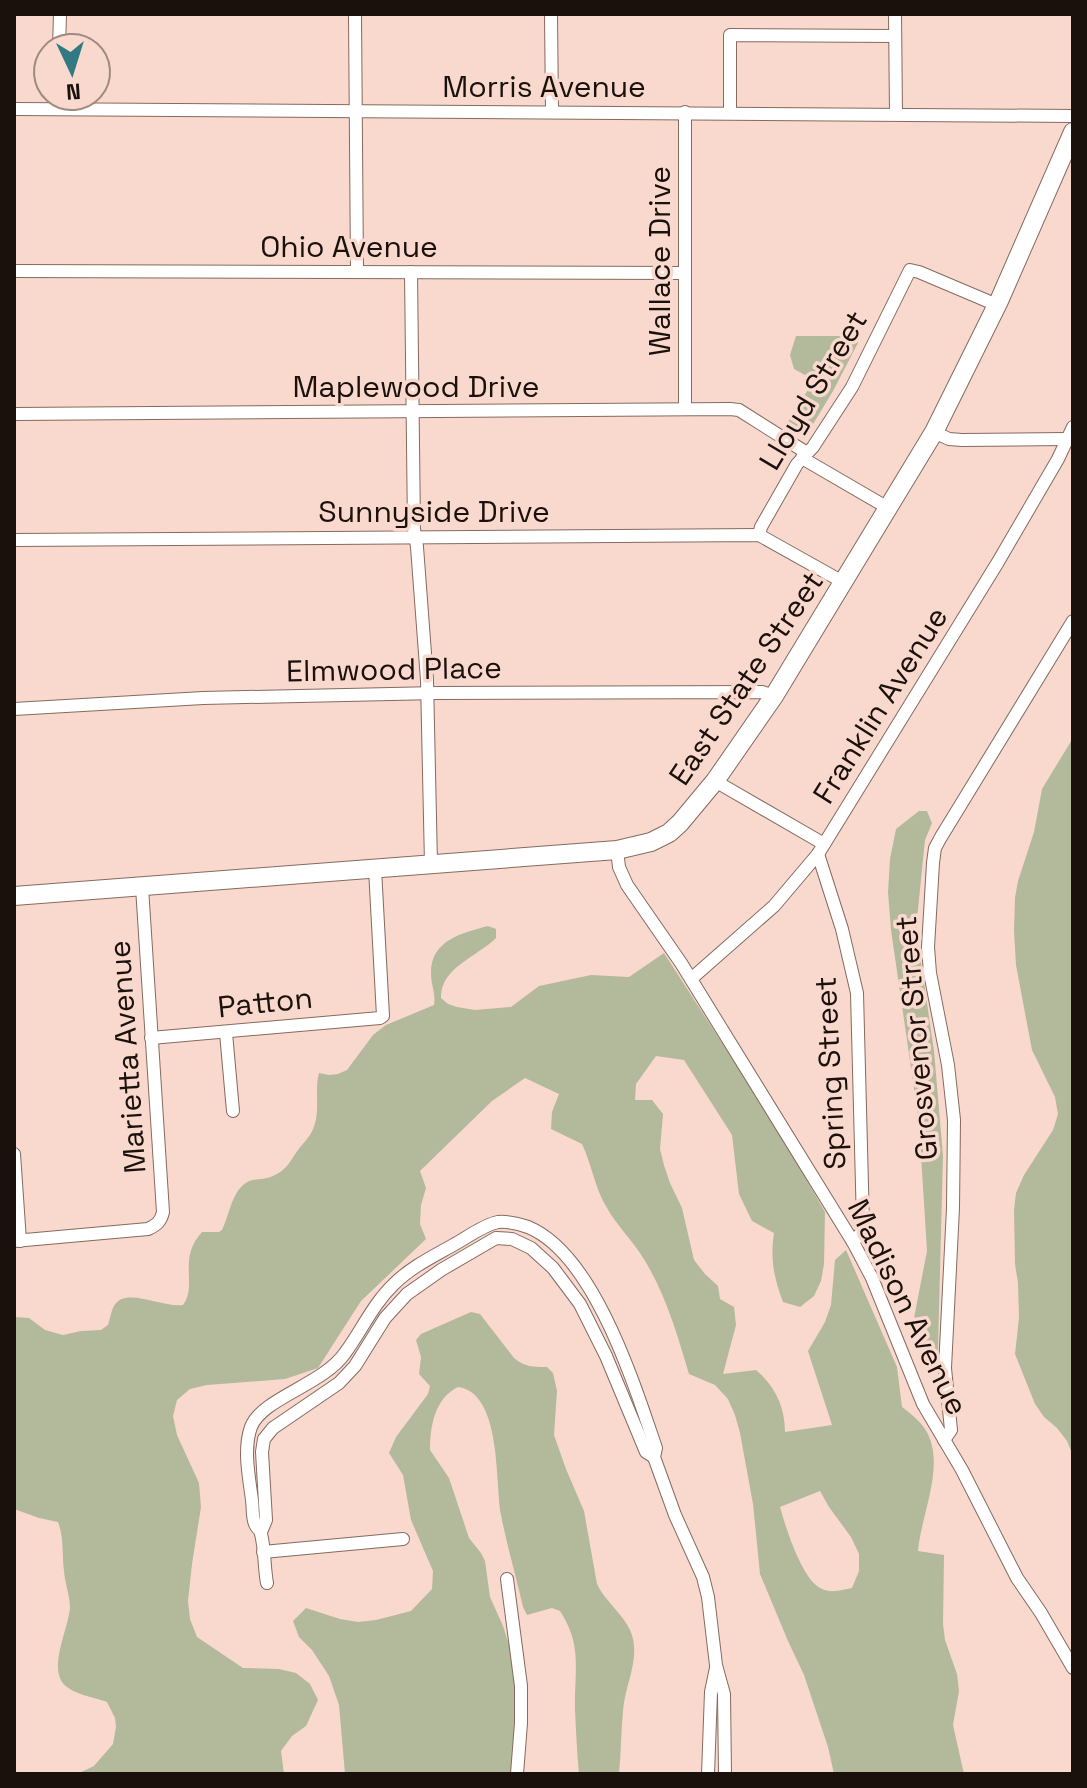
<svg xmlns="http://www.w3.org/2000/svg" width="1087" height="1788" viewBox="0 0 1087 1788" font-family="'Space Grotesk',sans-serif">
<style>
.green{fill:#b3b99b;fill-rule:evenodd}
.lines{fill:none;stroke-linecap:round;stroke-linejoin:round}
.minor-casing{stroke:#856a5f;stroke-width:14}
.secondary-casing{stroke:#856a5f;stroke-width:20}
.minor{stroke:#fff;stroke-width:12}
.secondary{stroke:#fff;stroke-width:18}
.labels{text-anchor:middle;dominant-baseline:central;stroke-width:7;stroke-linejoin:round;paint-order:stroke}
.street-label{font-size:30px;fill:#1a100c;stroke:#f9d9cd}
</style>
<rect width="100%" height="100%" fill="#f9d9cd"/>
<g class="green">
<path d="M 796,336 L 858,336 L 858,343 L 833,391 L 807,434 L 788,422 L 814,380 L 794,369 L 790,355 Z"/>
<path d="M 1073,738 L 1073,1456 L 1067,1441 L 1057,1428 L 1044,1417 L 1035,1404 L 1015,1354 L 1019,1318 L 1018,1283 L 1015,1264 L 1014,1210 L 1016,1193 L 1024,1175 L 1053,1130 L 1058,1114 L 1055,1097 L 1032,1050 L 1016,965 L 1014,931 L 1015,898 L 1018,881 L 1034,832 L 1042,789 Z"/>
<path d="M 919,811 L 927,811 L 932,823 L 925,840 L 916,929 L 934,1051 L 943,1156 L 938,1349 L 935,1358 L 927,1360 L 918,1343 L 914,1318 L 927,1251 L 919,1123 L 891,930 L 888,892 L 890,859 L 896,829 Z"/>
<path d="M 488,926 L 496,929 L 496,938 C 478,956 440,968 441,998 L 448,1004 L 457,1007 L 475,1010 L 511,1007 L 539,986 L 591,975 L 629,977 L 664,953 L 777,1128 L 825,1212 L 824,1264 L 821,1281 L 814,1296 L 800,1307 L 783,1302 C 774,1278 770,1259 774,1233 L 752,1221 L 739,1194 L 732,1135 L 684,1060 L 656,1056 L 636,1084 L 635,1100 L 652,1100 L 663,1114 L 660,1149 L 664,1165 L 670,1183 L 682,1208 L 694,1260 L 705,1274 L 718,1286 L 720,1299 L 734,1307 L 736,1325 L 723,1374 L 756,1370 C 775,1386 785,1407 785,1432 L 832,1425 L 808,1351 L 825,1322 L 831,1305 L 835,1260 L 846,1250 L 897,1367 L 902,1407 C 910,1413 919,1420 925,1429 C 947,1463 921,1514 918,1551 L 944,1555 L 943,1624 L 945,1640 L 957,1674 L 959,1691 L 953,1725 L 964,1774 L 834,1774 L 828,1747 L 804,1675 L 788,1641 L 760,1574 L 753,1504 L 740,1433 L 735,1415 L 728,1399 L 715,1385 L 689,1374 C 677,1333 664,1289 640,1253 C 630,1238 616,1224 607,1208 C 595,1189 592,1165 582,1144 L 551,1129 L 552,1112 L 559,1094 L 525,1078 L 492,1101 L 420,1171 L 426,1188 L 421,1205 L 420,1224 L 426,1239 L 361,1301 L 318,1368 L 285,1379 L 207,1385 L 190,1389 L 177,1400 L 173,1416 L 177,1435 L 199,1483 L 201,1507 L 192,1564 L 188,1601 L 190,1619 L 197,1637 L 243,1668 L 279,1669 L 296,1673 L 310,1684 L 318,1700 L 306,1726 L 292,1736 L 281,1751 L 284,1774 L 77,1774 L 94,1766 L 113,1744 L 116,1727 L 115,1718 L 107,1702 C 94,1697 70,1694 62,1682 C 50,1664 68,1629 70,1608 C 70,1596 65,1584 64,1571 C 62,1555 64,1537 58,1522 L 39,1518 L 14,1509 L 14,1317 L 29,1318 L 45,1330 L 63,1335 L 81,1331 L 101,1330 L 108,1325 C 110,1319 111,1311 114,1306 C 125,1286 162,1308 183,1305 C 198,1285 177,1259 202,1232 L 219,1232 L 222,1230 C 229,1216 231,1196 243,1185 C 252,1177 263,1181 273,1176 C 287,1170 290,1161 298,1150 C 303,1143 310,1137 313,1129 C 321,1111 314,1091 319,1073 L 329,1075 L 338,1074 L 347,1070 L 373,1035 L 386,1025 L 434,1005 C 436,994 431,985 431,974 C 430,941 461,933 488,926 ZM 820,1491 L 829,1507 L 851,1537 L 859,1554 L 859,1571 L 852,1588 C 841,1590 831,1594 820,1588 C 801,1577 786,1528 780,1507 Z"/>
<path d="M 471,1312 L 480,1314 L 514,1358 C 525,1367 533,1367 547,1367 L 553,1373 L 557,1391 L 554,1435 L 566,1469 L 584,1511 L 597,1584 C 605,1601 622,1613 630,1630 C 642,1657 625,1683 623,1711 C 621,1732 621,1753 619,1774 L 579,1774 C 577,1753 576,1731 575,1710 C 574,1671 583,1646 560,1611 L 552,1608 L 527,1615 L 523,1607 C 516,1576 507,1546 501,1515 C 495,1482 502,1393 458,1387 C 435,1398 430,1426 430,1450 L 449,1478 L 469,1538 L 481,1553 L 485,1561 L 490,1597 L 503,1626 L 514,1661 L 519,1716 L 511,1774 L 345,1774 L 339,1705 L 329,1676 L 312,1650 L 299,1637 L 293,1621 L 306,1608 L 340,1619 L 358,1622 L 376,1620 L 411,1611 L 432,1589 L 433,1571 L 411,1520 L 403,1475 L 389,1453 L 396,1437 L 428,1394 L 430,1386 L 419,1374 L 421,1357 L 416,1340 L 421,1334 Z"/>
</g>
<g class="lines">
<defs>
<g id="minor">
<path d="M 355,14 L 357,272"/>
<path d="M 551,14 L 552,112"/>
<path d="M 895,14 L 896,114"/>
<path d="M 59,48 L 60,14"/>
<path d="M 14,109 L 1073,116"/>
<path d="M 730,113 L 730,35 L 895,36"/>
<path d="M 14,271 L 684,273"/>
<path d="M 411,272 L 414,529 L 417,547 L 427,680 L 431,864"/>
<path d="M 685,409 L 685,112"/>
<path d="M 14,414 L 730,409 L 739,410 L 807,453"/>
<path d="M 934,432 L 949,439 L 962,440 L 1068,439"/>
<path d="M 802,458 L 888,508"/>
<path d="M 759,535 L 761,527 L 797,464 L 813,447 L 852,387 L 910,270 L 919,272 L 997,305"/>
<path d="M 14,540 L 759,535 L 843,582"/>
<path d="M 14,709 L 203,698 L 437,693 L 762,692 L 774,696"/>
<path d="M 715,781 L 824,844"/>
<path d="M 617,850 L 619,867 L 627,885 L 681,963 L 853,1242 L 872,1278 L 923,1404 L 962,1470 L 1017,1578 L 1041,1613 L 1073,1668"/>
<path d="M 818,854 L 842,929 L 857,993 L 863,1224 L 861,1233 L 853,1242"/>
<path d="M 691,979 L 774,906 L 818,854 L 998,562 L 1058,459 L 1073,427"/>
<path d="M 226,1033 L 233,1111"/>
<path d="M 151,1038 L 380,1018 L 383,1016 L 375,869"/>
<path d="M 14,1154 L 20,1241"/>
<path d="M 14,1241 L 148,1229 C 157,1225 161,1221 163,1212 L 142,887"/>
<path d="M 944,1440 L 951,1430 L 945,1368 L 953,1208 L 954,1120 L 948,1065 L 930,973 L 928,947 L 933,863 L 935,848 L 941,837 L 1073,621"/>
<path d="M 261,1532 L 266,1520 L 262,1452 L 264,1439 L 273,1428 L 339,1383 L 355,1366 L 385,1318 L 407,1294 L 441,1270 L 496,1238 L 512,1239 L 531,1248 L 553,1268 L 580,1304 L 606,1356 L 646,1452 L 654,1457"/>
<path d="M 263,1552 L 403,1539"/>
<path d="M 507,1579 L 521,1686 L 521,1723 L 517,1774"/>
<path d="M 267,1583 C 264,1567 265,1549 261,1534 C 258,1524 259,1533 255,1524 C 252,1517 253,1507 252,1500 C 249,1477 243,1449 251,1427 C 262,1398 323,1385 345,1353 C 362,1330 373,1304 394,1284 C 411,1267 434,1256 455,1244 C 468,1237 483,1225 498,1222 C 508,1221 519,1224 528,1227 C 594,1254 634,1384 656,1448 L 654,1457 L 675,1515 L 703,1577 L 708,1597 L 716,1665 L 724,1694 L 725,1774"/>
<path d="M 708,1774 L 711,1692 L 716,1668"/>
</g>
<path id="secondary" d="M 14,896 L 617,850 L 651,842 L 669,833 L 680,823 L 715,781 L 774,696 L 934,432 L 999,301 L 1073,132"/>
</defs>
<use href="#minor" class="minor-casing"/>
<use href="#secondary" class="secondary-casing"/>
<use href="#minor" class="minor"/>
<use href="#secondary" class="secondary"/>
</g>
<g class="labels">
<g class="street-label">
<text x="544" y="86">Morris Avenue</text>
<text x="349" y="246">Ohio Avenue</text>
<text transform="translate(659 261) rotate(-90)">Wallace Drive</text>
<text x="416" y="386">Maplewood Drive</text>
<text transform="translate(813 390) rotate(-59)">Lloyd Street</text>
<text x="434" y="511">Sunnyside Drive</text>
<text transform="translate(394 669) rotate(-1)">Elmwood Place</text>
<text transform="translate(746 678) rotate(-56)">East State Street</text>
<text transform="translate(880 705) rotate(-58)">Franklin Avenue</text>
<text transform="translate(265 1002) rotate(-6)">Patton</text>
<text transform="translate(916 1038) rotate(-95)">Grosvenor Street</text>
<text transform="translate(127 1057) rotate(-94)">Marietta Avenue</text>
<text transform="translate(830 1073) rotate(-93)">Spring Street</text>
<text transform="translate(908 1307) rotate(64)">Madison Avenue</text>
</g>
</g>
<rect width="1087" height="1788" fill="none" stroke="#1a100c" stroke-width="32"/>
<g transform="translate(72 72) rotate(176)"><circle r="38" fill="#f9d9cd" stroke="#a08980" stroke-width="2"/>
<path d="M0-6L14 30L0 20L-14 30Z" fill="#327a83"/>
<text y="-12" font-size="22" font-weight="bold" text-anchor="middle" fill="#1a100c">N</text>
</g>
</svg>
